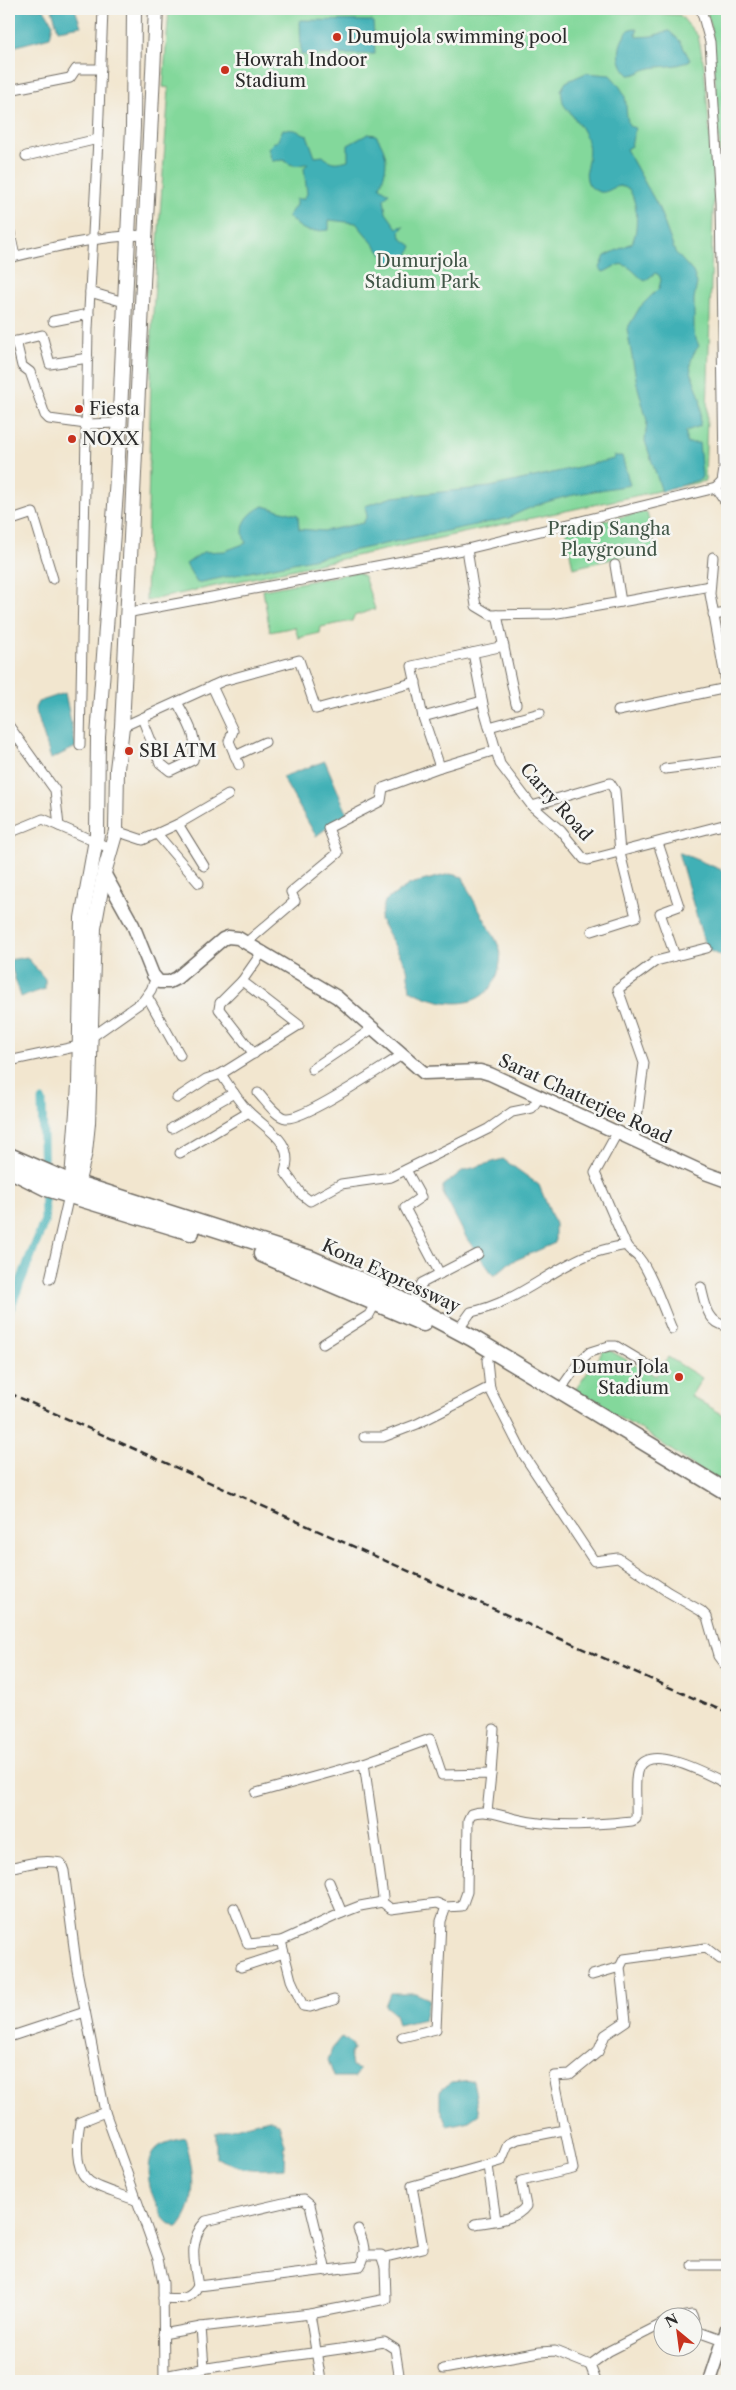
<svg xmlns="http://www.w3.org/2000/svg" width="736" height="2390" viewBox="0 0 736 2390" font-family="'Libre Caslon Text',serif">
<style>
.green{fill:#83d89b;stroke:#578263}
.water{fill:#3fb0b6;stroke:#356e70}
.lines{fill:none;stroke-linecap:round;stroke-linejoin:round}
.canal{stroke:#3fb0b6;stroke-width:9}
.street-casing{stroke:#716c64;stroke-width:11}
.secondary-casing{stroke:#716c64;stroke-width:15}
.primary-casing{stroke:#716c64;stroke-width:16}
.highway-casing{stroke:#716c64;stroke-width:19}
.street{stroke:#fff;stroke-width:9}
.secondary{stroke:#fff;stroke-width:12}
.primary{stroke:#fff;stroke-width:14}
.highway{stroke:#fff;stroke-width:16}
.rail{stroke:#2b2b2b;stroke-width:2.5;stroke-dasharray:8 4;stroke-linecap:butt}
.poi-dot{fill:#c8321e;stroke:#f6f6f2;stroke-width:2}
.labels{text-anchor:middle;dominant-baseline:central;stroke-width:5;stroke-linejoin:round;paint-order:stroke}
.poi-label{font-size:18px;fill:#2b2b2b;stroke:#f6f6f2;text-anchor:start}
.park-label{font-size:18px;fill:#415647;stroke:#f6f6f2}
.street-label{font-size:18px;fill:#2b2b2b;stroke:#f6f6f2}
</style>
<rect width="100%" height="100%" fill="#f6f6f2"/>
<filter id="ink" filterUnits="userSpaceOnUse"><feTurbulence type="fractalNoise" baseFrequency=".02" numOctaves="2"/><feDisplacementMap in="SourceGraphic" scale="10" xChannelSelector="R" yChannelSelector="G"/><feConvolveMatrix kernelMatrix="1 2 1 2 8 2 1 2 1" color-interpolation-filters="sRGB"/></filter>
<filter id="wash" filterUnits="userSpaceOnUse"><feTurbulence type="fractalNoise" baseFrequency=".0096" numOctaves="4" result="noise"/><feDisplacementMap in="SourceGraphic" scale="20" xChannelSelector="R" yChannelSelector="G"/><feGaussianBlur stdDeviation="1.12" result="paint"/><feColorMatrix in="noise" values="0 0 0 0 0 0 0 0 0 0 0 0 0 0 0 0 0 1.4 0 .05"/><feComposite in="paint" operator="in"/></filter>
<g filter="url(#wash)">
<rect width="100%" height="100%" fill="#f2e6cf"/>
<g class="green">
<path d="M 169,9 L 543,9 L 680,15 L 698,36 L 704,65 L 714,183 L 705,481 L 146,601 L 152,327 L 169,88 L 163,87 Z"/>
<path d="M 706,9 L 727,9 L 727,192 L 722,192 L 722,186 L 712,31 Z"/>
<path d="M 643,512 L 647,513 L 656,549 L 573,568 L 566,531 L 569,528 Z"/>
<path d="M 357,572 L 364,576 L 375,609 L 354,616 L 352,621 L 321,627 L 320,633 L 298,638 L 295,627 L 270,632 L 263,590 Z"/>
<path d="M 605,1348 L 656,1376 L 668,1357 L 702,1378 L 691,1396 L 727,1417 L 727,1489 L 644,1431 L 573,1393 Z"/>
</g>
<g class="water">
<path d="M 15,9 L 44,9 L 53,24 L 50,37 L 9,48 L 9,11 Z"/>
<path d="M 52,9 L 75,9 L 81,26 L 58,30 Z"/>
<path d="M 300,20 L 373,21 L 375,54 L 301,55 Z"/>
<path d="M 635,28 L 638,30 L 636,33 L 637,37 L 652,36 L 669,31 L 680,41 L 690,60 C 679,68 660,65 647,69 C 640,71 637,75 629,75 C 615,62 617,42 630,29 Z"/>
<path d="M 586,73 L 610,75 C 633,100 622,99 629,126 L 635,128 L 631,146 L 626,149 L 658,206 L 675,252 L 693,272 L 697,283 L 694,299 L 694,334 L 699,346 C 682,366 695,378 700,398 C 702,408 700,417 700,426 L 686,431 L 686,443 L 699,443 L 702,476 L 701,479 L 662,492 L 645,441 L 647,421 L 637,384 L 627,329 L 640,307 L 659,288 L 661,280 L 659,275 L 655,273 L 645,281 C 637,277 629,262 618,265 C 613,266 608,271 603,272 L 600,268 L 605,256 L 632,243 C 639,229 638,201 628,188 L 619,186 C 610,188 605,196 595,190 C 578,181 592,158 588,144 C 584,128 573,117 564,105 C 562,101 562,94 561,90 L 566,82 Z"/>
<path d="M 283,129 L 295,130 L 307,135 L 315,157 L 323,156 C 331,164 337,163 348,160 L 348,145 L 368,134 L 376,135 C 389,155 388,165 380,187 L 389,193 L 384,199 L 386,213 L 397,228 L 404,226 L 400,231 L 401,238 L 412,246 L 406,260 L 391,265 L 356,223 L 329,220 L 329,230 C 307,232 304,233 288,216 L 296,205 L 296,199 L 303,199 L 307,194 L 304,168 L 308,163 C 299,166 291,167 284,160 L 272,161 L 268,148 L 274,142 L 277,142 Z"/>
<path d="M 614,456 L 622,456 L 630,485 C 589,492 546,497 509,518 L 197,583 L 186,564 L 203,552 L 225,551 L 246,543 C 238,526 247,514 263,506 L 298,515 L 299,529 L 324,531 L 363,523 L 367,516 L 365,506 L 393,497 L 490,487 L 614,459 Z"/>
<path d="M 65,693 L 76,747 L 51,759 L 35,708 L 38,702 Z"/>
<path d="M 325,761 L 347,813 L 316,836 L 282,777 Z"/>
<path d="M 678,852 L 722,870 L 727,883 L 727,959 L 706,949 Z"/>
<path d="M 450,874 L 463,877 C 472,903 490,924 500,949 C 502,956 499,970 497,976 C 481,1014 439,1005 410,990 L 407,968 L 380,919 L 385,901 L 410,884 Z"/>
<path d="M 27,957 L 45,979 L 45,989 L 21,997 L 9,960 Z"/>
<path d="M 503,1159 L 539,1185 L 555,1224 L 555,1243 L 509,1263 L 494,1276 L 467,1239 L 443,1193 L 443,1186 L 462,1171 Z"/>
<path d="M 390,1993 L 415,1993 L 429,1999 L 424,2019 L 398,2025 L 395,2014 L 385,2006 Z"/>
<path d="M 342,2037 L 351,2042 L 353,2049 L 350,2054 L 352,2067 L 360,2070 L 355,2077 L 334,2077 L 328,2060 L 332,2049 Z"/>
<path d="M 473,2080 L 479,2114 L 469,2121 L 447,2126 L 440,2109 L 440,2091 L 451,2082 Z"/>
<path d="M 269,2119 L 279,2124 L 285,2144 L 284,2168 C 258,2170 239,2172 216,2157 L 216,2133 Z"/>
<path d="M 185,2138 C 193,2168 200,2203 178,2228 C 174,2226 168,2223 165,2219 C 153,2204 139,2165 156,2149 C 163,2142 176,2140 185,2138 Z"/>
</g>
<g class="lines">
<path class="canal" d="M 9,1311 L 45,1220 L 42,1101"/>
</g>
</g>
<g filter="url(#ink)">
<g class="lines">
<defs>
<g id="street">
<path d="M 9,90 L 70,78 L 76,69 L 101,69"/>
<path d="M 98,139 L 103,9"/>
<path d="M 26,156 L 98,139 L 88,329 L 80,745"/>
<path d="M 9,228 L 15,256"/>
<path d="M 9,258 C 53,247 99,236 145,235"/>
<path d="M 90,292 L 124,302"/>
<path d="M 53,321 L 89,314"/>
<path d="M 16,341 L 22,366 L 30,372 L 45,415 L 49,419 L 86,424 L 118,423"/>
<path d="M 9,343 L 42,335 L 50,364 L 88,358"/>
<path d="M 716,488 L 727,504"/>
<path d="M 9,521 L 33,513 L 53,579"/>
<path d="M 467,549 L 476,606 L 491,615 L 552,614 L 621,602 L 615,565"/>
<path d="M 713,557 L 710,594 L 727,688"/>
<path d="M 621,602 L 710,586"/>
<path d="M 126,613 L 467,549 L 716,488 L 722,482 L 724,469 L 720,202 L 710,42 L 701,9"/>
<path d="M 497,615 L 516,704"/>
<path d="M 713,615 L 727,613"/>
<path d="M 473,653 L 484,709 L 500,764 L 532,806 L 561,831 L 584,859 L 588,860 L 727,824"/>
<path d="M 212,686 L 233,731 L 229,741 L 239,765"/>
<path d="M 482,701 L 423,717 L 412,666 L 504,646"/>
<path d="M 618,711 L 727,688"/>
<path d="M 423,717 L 440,767 L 496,750"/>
<path d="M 142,718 L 160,763 L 170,771 L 193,760 C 200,739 187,721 177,702"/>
<path d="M 9,726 L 55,790 L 59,826"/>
<path d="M 122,727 L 223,681 L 299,660 L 316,709 L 416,682"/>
<path d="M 489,727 L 540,713"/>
<path d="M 235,756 L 265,742"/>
<path d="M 665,769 L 727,761"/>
<path d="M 532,806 L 610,783 L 615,791 L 620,853 L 636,917 L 592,931"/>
<path d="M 178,824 L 204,866"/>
<path d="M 116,831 L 143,840 L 180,823 L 228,795"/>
<path d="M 9,833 L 43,819 L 112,849"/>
<path d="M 157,834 L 199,883"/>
<path d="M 658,843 L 679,906 L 660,913 L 675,956"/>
<path d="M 247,942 L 295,901 L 291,892 L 338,853 L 328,828 L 381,801 L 383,788 L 440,767"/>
<path d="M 242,981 L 220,1003 L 219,1009 L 254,1054"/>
<path d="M 147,996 L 180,1055"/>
<path d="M 9,1061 L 79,1046 L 143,1001 L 151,990 L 155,980"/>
<path d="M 312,1069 L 372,1029"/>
<path d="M 221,1074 C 229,1086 237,1099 247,1110 C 265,1129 295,1140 285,1172 L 301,1194 L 310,1201 L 341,1184 L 391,1177 L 488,1129 L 512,1112 L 532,1108 L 540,1096"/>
<path d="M 258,1093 C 265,1100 276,1117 286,1118 C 305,1120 382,1067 402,1055"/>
<path d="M 177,1098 L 206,1079 L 221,1074 L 299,1025 L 242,981 L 263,951"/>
<path d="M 172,1128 L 234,1093"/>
<path d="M 617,1133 L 595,1173 L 626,1245 C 629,1251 635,1253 639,1258 C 651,1272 664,1311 672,1329"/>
<path d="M 634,1141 L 644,1063 L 618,989 L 656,961 L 707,948"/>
<path d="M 180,1153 L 249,1112"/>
<path d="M 406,1170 L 421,1197 L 405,1208 L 440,1274"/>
<path d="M 50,1279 L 69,1195"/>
<path d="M 701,1287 C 705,1303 707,1323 727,1326"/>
<path d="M 411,1305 L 422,1283 L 478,1254"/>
<path d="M 458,1330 L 471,1312 C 508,1305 538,1280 571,1263 C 588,1253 606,1249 626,1245"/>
<path d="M 323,1344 L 369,1315 L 376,1302"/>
<path d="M 487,1360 L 490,1389 L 523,1454 L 594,1561 L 618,1558 L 668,1592 L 701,1611 L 707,1617 L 718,1656 L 727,1668"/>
<path d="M 560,1390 L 581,1360 L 590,1352 L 609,1346 L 616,1346 L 651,1367"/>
<path d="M 364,1437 L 383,1437 L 417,1424 L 490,1387"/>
<path d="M 364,1763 L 430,1739 L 442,1775 L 491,1774 L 487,1812"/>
<path d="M 491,1774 L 494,1729"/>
<path d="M 256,1793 L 364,1763 L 383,1897 L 382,1902"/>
<path d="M 9,1868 C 27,1864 43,1859 61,1863 L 64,1871 L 77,1970 L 105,2112 L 158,2259 L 163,2283 L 164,2381"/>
<path d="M 329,1882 L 342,1913 L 360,1906 L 382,1902 L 391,1909 L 437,1903 L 446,1907"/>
<path d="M 234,1908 L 248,1944 L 281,1941"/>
<path d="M 241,1967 L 284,1953"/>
<path d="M 592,1975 L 620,1967"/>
<path d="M 334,2000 L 310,2007 L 303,2006 L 291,1980 L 281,1941 L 342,1913"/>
<path d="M 9,2037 L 85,2012"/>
<path d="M 402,2037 L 436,2029 L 441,1921 L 446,1907 L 462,1906 L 467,1892 L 468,1820 L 471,1814 C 485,1809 498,1815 512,1818 C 552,1828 592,1825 632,1821 L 636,1819 C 637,1804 634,1786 637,1772 C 644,1739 711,1776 727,1784"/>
<path d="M 105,2112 L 80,2122 C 77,2139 73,2170 90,2182 C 100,2189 123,2195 135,2200"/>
<path d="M 488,2166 L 496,2220"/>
<path d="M 475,2224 C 492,2221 515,2221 526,2206 L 521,2181 L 573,2169 L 554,2076 L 570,2075 L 598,2052 L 605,2035 L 626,2021 L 620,1967 L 624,1959 L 706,1948 L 720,1959 L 727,1959"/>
<path d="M 363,2255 L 381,2255 L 385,2267 L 386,2257 L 423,2248 L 412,2186 L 501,2161 L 508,2144 L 518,2139 L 564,2130"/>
<path d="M 692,2265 L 727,2265"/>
<path d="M 198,2286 C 194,2263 188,2239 206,2221 L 292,2201 L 304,2200 L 310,2205 L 326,2271"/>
<path d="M 163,2298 C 179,2299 190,2301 198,2286 L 360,2266 C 368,2255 363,2240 358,2229"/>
<path d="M 310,2314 L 321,2381"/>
<path d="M 675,2318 L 692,2315 L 693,2318"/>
<path d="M 694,2321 L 696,2330 L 724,2340"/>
<path d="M 201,2327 L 204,2368"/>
<path d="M 163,2334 L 201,2327 L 310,2314 L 386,2299 L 385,2267"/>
<path d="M 590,2365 L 596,2381"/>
<path d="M 443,2369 L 540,2352 L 555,2351 L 590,2365 L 609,2351 L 664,2323"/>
<path d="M 164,2376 C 236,2361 311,2355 384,2342 L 395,2349 L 400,2381"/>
</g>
<g id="secondary">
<path d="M 104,873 L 133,925 L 153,975 L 159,982 L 169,982 L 177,978 L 223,939 L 228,937 L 238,938 L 337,997 L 424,1073 L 480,1071 L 490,1074 L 705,1173 L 727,1181"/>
<path d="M 710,2381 L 727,2329"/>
</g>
<g id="primary">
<path d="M 72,1179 L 79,1085 L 82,918 L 97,834 L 98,737 L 117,478 L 133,127 L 134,9"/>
<path d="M 75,1193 L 85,1152 L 88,1123 L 94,928 L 104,873 L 116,831 L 117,769 L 122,727 L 156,9"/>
</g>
<g id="highway">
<path d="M 9,1156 L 62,1179 L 311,1259 L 378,1288 L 472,1338 L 727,1492"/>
<path d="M 9,1169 L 47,1188 L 191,1232"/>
<path d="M 262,1254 L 423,1323"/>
</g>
</defs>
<use href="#street" class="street-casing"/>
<use href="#secondary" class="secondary-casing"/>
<use href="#primary" class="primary-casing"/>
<use href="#highway" class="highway-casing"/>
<use href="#street" class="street"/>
<use href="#secondary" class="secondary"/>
<use href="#primary" class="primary"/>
<use href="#highway" class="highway"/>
<path class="rail" d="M 9,1393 L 727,1713"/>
</g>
</g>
<g class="poi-dot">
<circle cx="337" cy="37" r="5"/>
<circle cx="225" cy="70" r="5"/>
<circle cx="79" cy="409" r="5"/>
<circle cx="72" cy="439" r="5"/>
<circle cx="129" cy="751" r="5"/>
<circle cx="679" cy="1377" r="5"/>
</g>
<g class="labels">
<g class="poi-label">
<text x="347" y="37">Dumujola swimming pool</text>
<text x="235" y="60">Howrah Indoor<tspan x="235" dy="21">Stadium</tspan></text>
<text x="89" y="409">Fiesta</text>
<text x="82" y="439">NOXX</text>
<text x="139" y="751">SBI ATM</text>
<text x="669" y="1367" text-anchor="end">Dumur Jola<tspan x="669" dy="21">Stadium</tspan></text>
</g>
<g class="park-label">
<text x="422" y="261">Dumurjola<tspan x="422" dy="21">Stadium Park</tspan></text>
<text x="609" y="529">Pradip Sangha<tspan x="609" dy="21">Playground</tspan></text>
</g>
<g class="street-label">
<text transform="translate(556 802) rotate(48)">Carry Road</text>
<text transform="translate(585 1099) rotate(25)">Sarat Chatterjee Road</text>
<text transform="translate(391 1276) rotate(25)">Kona Expressway</text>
</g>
</g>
<rect width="736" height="2390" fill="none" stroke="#f6f6f2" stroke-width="30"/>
<g transform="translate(678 2332) rotate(331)"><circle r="24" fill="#f6f6f2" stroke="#a5a5a2"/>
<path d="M0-4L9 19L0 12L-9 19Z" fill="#c8321e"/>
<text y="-8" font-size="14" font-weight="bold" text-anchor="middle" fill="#2b2b2b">N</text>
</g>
</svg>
